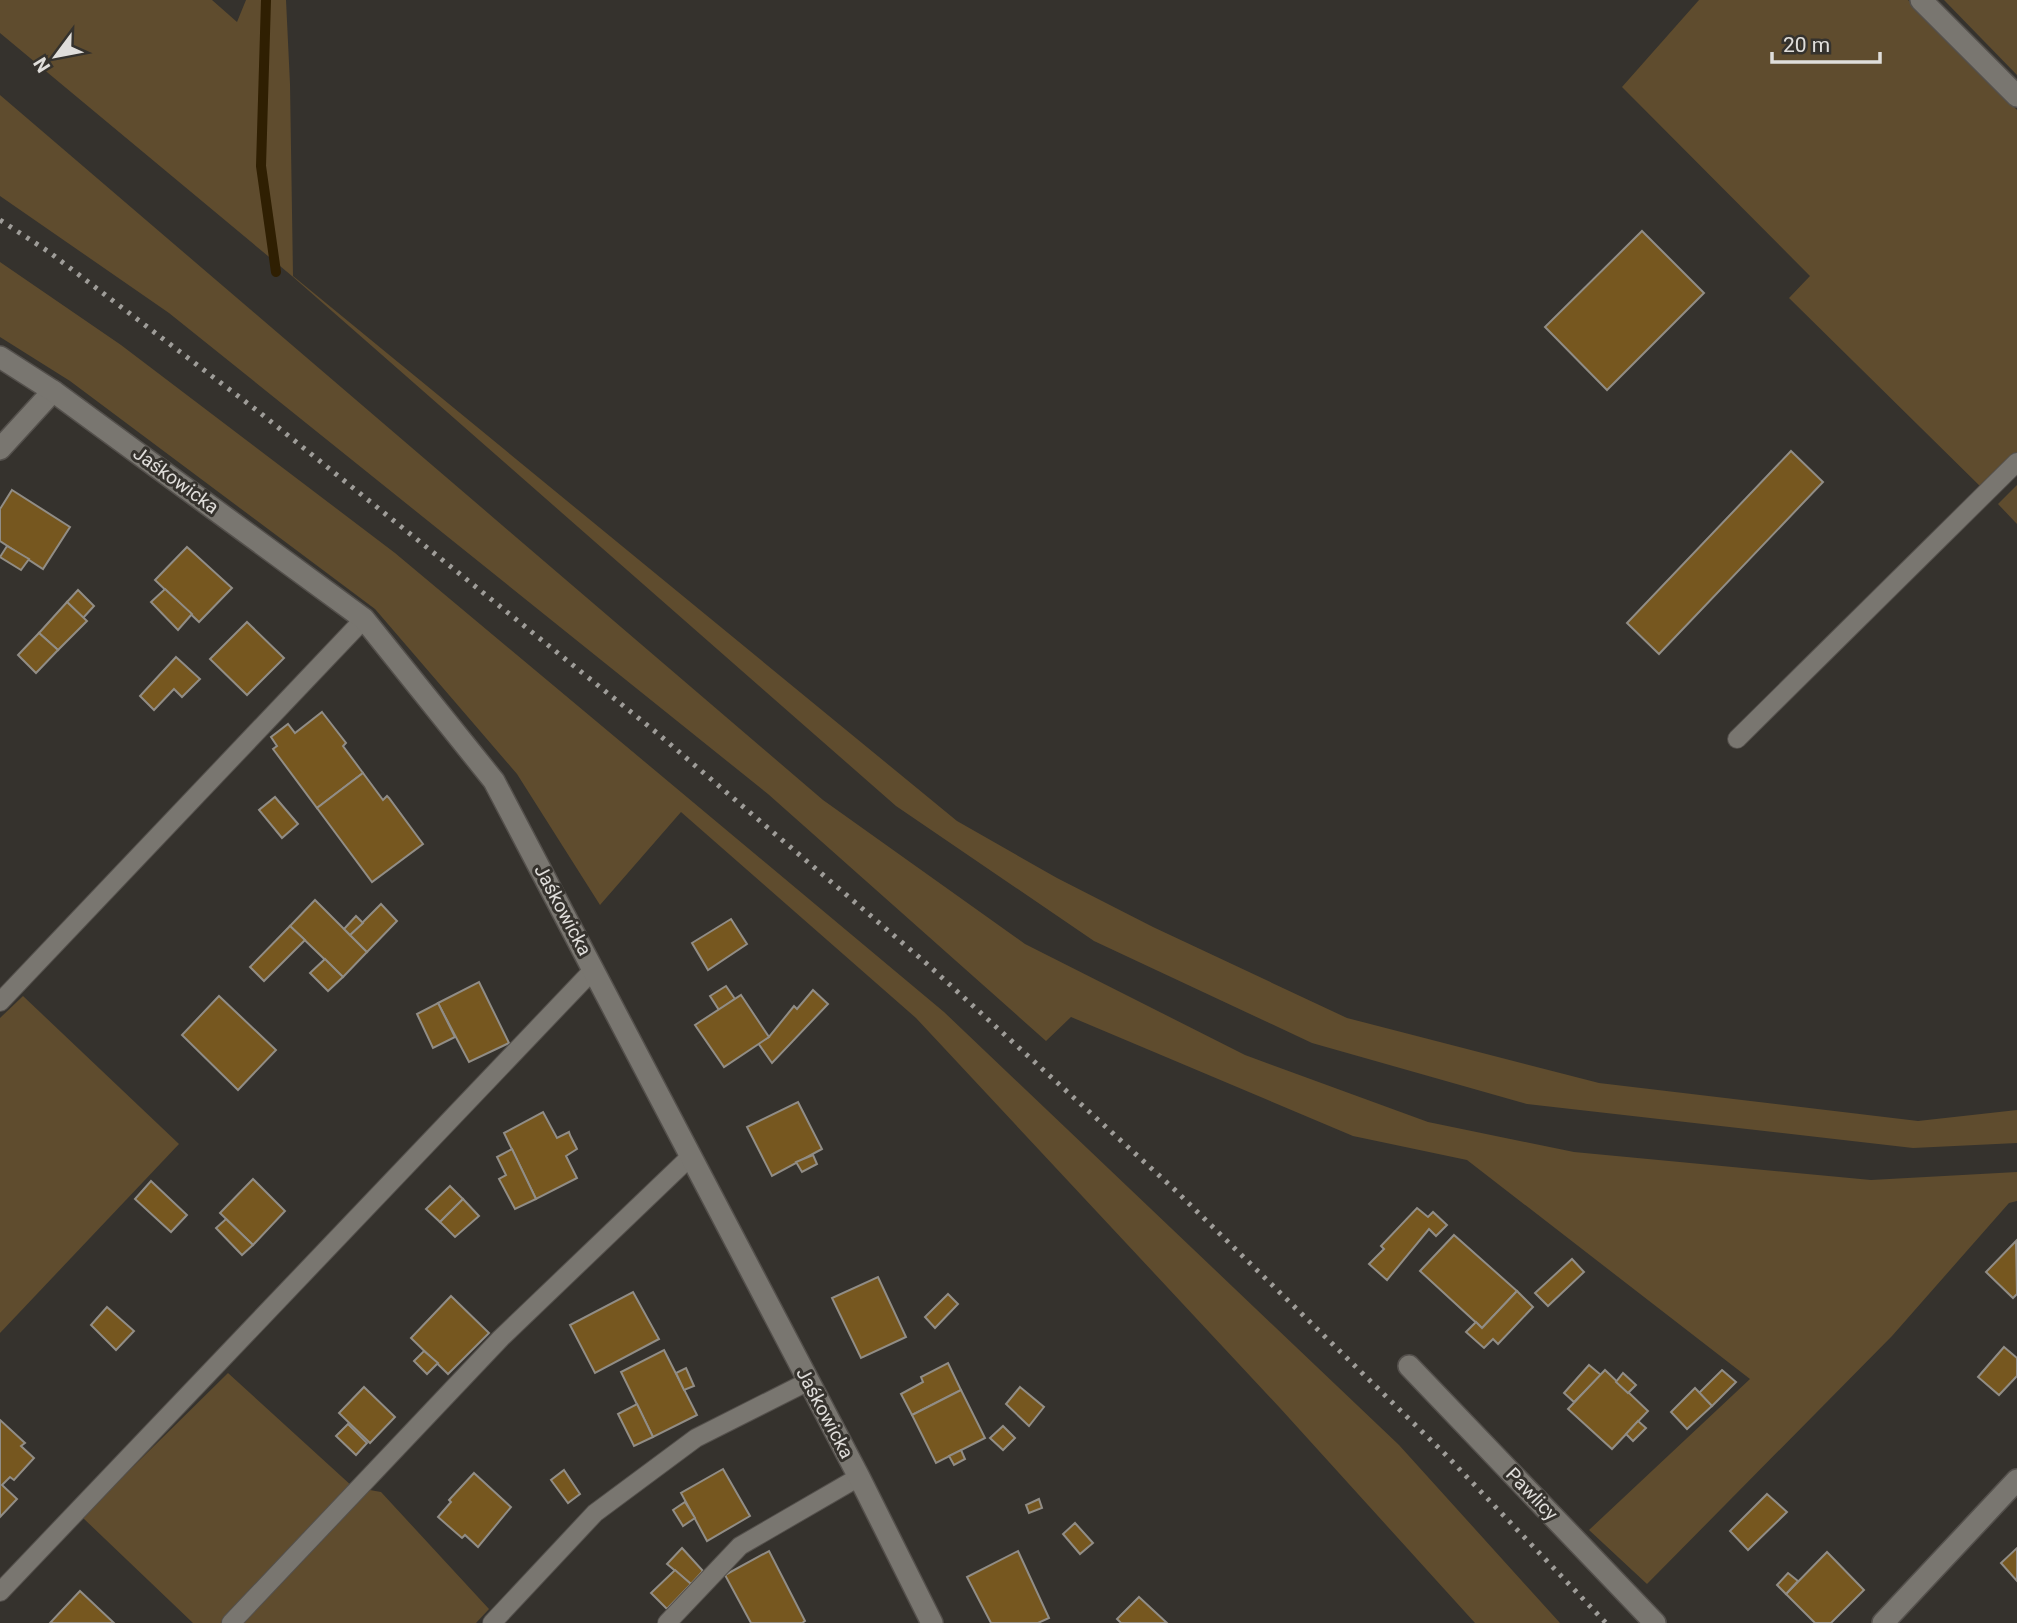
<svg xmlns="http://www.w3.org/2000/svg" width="2017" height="1623" viewBox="0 0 2017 1623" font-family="Roboto,sans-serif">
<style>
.green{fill:#5f4c2e}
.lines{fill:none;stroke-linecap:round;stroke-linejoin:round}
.stream{stroke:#2f1f02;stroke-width:10}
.building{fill:#76571f;stroke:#918d86;stroke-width:2}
.service-casing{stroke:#54504c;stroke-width:20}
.minor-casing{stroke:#54504c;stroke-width:24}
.tertiary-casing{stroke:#54504c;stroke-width:24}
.service{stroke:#797670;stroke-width:18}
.minor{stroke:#797670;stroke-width:21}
.tertiary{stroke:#797670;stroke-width:21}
.rail{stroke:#9f9d99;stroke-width:5;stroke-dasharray:3.5 7;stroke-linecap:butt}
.labels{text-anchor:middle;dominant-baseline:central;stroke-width:6;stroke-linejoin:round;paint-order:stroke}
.street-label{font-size:19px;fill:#e0dedb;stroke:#35322d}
</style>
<rect width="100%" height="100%" fill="#35322d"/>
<g class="green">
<path d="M 0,0 L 212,0 L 237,22 L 246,0 L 286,0 L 290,84 L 293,276 L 957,821 L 1057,878 L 1153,927 L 1347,1018 L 1599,1083 L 1918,1121 L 2017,1110 L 2017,1143 L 1913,1148 L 1527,1104 L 1312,1043 L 1094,941 L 896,806 L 292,276 L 0,33 Z"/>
<path d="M 1699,0 L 1908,0 L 2017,110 L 2017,462 L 1986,492 L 1789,298 L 1810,276 L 1622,87 Z"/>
<path d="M 1944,0 L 2017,0 L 2017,75 Z"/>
<path d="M 0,95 L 823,800 L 1025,944 L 1245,1055 L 1428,1122 L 1574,1152 L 1871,1180 L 2017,1172 L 2017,1201 L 2009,1203 L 1892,1336 L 1647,1584 L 1589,1530 L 1750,1379 L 1467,1160 L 1353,1136 L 1071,1017 L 1046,1041 L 768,794 L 169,313 L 0,196 Z"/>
<path d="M 0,262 L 121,345 L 395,553 L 944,1012 L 1399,1445 L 1560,1623 L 1475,1623 L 1280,1408 L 916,1018 L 681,812 L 600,905 L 517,774 L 375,609 L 70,381 L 0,337 Z"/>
<path d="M 2017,485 L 2017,524 L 1998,504 Z"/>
<path d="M 23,996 L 179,1144 L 0,1333 L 0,1018 Z"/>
<path d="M 228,1373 L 353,1487 L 381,1492 L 489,1609 L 476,1623 L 193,1623 L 82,1517 Z"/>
</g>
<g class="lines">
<path class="stream" d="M 266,0 L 261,166 L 276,272"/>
</g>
<g class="building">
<path d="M 1642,231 L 1704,293 L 1607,390 L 1545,327 Z"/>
<path d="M 1791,451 L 1823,482 L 1659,654 L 1627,623 Z"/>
<path d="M 12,490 L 70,527 L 43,569 L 0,541 L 0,509 Z"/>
<path d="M 7,546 L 29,559 L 21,570 L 0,557 Z"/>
<path d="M 187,547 L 232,588 L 199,622 L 155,580 Z"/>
<path d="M 165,589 L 192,614 L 178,630 L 151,602 Z"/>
<path d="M 78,590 L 94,606 L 83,618 L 67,602 Z"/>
<path d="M 67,602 L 87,621 L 58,650 L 39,633 Z"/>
<path d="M 247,622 L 284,658 L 247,695 L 210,659 Z"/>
<path d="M 39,633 L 58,650 L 36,673 L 18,655 Z"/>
<path d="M 176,657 L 200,679 L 182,697 L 174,689 L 154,710 L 140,696 Z"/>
<path d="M 322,712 L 346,743 L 343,746 L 363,773 L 317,808 L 273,749 L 277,746 L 271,737 L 288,724 L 295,733 Z"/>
<path d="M 363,773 L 383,800 L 387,796 L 389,798 L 423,844 L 372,882 L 317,808 Z"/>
<path d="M 275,797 L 298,824 L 282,838 L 259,810 Z"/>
<path d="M 315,900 L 367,952 L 343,977 L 290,926 Z"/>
<path d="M 381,904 L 397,921 L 367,952 L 350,935 Z"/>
<path d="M 356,916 L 363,923 L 350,935 L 344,929 Z"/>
<path d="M 731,919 L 747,944 L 708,970 L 692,943 Z"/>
<path d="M 290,926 L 305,940 L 264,981 L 250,967 Z"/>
<path d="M 325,959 L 343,977 L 328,991 L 310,973 Z"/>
<path d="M 479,982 L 509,1043 L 469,1062 L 438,1003 Z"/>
<path d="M 726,986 L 735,999 L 719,1010 L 710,996 Z"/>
<path d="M 813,990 L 828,1004 L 772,1063 L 758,1043 L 769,1037 L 794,1006 L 797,1009 Z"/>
<path d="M 741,995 L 769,1037 L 724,1067 L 695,1025 Z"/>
<path d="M 219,996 L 276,1050 L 238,1090 L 182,1035 Z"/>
<path d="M 438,1003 L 455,1037 L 433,1048 L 417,1014 Z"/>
<path d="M 798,1102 L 822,1149 L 772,1176 L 747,1127 Z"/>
<path d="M 543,1112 L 557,1138 L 569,1132 L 570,1135 L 577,1149 L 566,1156 L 577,1178 L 536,1199 L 504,1133 Z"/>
<path d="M 512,1149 L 536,1199 L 515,1209 L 499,1179 L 506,1175 L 497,1157 Z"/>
<path d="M 813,1155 L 817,1164 L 802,1172 L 796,1162 Z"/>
<path d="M 253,1179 L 285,1211 L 253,1245 L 220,1213 Z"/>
<path d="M 151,1181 L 187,1215 L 171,1232 L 135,1199 Z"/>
<path d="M 450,1186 L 463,1199 L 440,1222 L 426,1209 Z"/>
<path d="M 463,1199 L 479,1216 L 455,1237 L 440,1222 Z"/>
<path d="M 1417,1208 L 1428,1217 L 1433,1212 L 1447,1225 L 1436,1236 L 1429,1229 L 1387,1280 L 1369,1264 L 1384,1249 L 1381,1246 Z"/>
<path d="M 226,1219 L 253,1245 L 242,1255 L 216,1228 Z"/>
<path d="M 1454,1235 L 1517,1291 L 1482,1328 L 1420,1271 Z"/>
<path d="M 2016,1241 L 2017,1294 L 2013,1298 L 1986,1272 Z"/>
<path d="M 1572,1259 L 1584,1272 L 1548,1306 L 1535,1293 Z"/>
<path d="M 878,1277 L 906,1337 L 861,1358 L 832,1298 Z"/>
<path d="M 1517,1291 L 1533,1307 L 1498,1344 L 1493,1339 L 1484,1348 L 1466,1332 L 1476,1322 L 1482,1328 Z"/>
<path d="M 633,1292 L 659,1339 L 595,1373 L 570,1325 Z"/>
<path d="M 948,1294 L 958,1304 L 935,1328 L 925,1317 Z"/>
<path d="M 451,1296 L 489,1333 L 448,1374 L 411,1338 Z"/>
<path d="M 107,1307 L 134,1331 L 116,1350 L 91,1325 Z"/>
<path d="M 2004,1347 L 2017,1358 L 2017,1376 L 1999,1395 L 1978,1377 Z"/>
<path d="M 664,1350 L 697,1415 L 653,1437 L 621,1372 Z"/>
<path d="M 424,1351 L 438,1363 L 427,1374 L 414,1361 Z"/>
<path d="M 948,1363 L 961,1390 L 912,1415 L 901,1394 L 923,1382 L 921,1377 Z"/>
<path d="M 1589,1365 L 1601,1375 L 1574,1402 L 1564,1393 Z"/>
<path d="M 686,1368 L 694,1386 L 684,1390 L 676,1373 Z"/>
<path d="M 1605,1370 L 1648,1411 L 1612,1449 L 1568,1409 Z"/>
<path d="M 1722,1370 L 1736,1382 L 1712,1406 L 1699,1393 Z"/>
<path d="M 1623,1373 L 1636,1385 L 1628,1393 L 1616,1382 Z"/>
<path d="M 364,1387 L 395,1417 L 370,1443 L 339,1413 Z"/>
<path d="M 1020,1387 L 1044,1407 L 1029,1426 L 1006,1404 Z"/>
<path d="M 1695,1388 L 1712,1406 L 1687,1429 L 1671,1412 Z"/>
<path d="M 961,1390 L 985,1438 L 936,1463 L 912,1415 Z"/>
<path d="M 637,1404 L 653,1437 L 634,1446 L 618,1414 Z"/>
<path d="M 0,1420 L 25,1443 L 21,1446 L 34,1458 L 14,1480 L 10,1477 L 2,1485 L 17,1499 L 0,1517 Z"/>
<path d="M 1638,1421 L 1646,1428 L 1633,1441 L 1626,1434 Z"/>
<path d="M 348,1424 L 367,1443 L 356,1455 L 336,1436 Z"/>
<path d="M 1003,1426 L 1015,1438 L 1003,1450 L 990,1438 Z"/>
<path d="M 961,1450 L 965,1459 L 954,1465 L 949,1456 Z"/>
<path d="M 723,1469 L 750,1516 L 707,1541 L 681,1493 Z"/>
<path d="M 564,1470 L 580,1494 L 568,1503 L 551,1480 Z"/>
<path d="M 474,1473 L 511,1507 L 478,1547 L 465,1535 L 462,1538 L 438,1517 L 451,1502 L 449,1500 Z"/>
<path d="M 1767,1494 L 1787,1512 L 1748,1550 L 1730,1531 Z"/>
<path d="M 1039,1499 L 1042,1508 L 1029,1513 L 1026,1505 Z"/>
<path d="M 685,1502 L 695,1518 L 683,1526 L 673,1510 Z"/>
<path d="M 1075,1523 L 1093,1543 L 1080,1554 L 1063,1534 Z"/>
<path d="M 682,1548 L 703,1571 L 691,1584 L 667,1564 Z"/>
<path d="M 2017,1548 L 2017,1581 L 2001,1563 Z"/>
<path d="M 769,1551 L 805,1621 L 802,1623 L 751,1623 L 725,1575 Z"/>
<path d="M 1018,1551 L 1049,1618 L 1038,1623 L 991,1623 L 967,1577 Z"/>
<path d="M 1827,1552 L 1864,1590 L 1831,1623 L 1815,1623 L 1786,1594 Z"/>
<path d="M 675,1570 L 691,1584 L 667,1609 L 651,1593 Z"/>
<path d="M 1788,1573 L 1798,1581 L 1786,1594 L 1777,1585 Z"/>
<path d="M 80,1591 L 114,1623 L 50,1623 Z"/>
<path d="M 1139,1597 L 1167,1623 L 1121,1623 L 1117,1619 Z"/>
</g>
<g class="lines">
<defs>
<g id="service">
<path d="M 1737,739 L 2017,462"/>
<path d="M 0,1002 L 364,619"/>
<path d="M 0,1592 L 594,969"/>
<path d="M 231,1623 L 501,1338 L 691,1156"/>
<path d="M 492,1623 L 595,1513 L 696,1438 L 809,1381"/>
<path d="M 667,1623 L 740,1546 L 859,1477"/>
</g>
<g id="minor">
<path d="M 1921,0 L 2017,96"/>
<path d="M 0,449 L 53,391"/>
<path d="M 1409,1366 L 1655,1623"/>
<path d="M 1883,1623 L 2017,1480"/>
</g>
<path id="tertiary" d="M 0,357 L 53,391 L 364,619 L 494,781 L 859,1477 L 932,1623"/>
</defs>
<use href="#service" class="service-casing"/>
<use href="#minor" class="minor-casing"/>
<use href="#tertiary" class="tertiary-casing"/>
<use href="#service" class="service"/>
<use href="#minor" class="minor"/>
<use href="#tertiary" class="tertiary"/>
<path class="rail" d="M 0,220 L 49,252 L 259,412 L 657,733 L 926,963 L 1174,1189 L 1446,1455 L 1606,1623"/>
</g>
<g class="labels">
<g class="street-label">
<text transform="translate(176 480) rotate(36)">Jaśkowicka</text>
<text transform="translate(563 910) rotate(62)">Jaśkowicka</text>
<text transform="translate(825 1413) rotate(62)">Jaśkowicka</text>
<text transform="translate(1532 1494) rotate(46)">Pawlicy</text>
</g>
</g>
<g transform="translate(56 56) rotate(238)" stroke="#35322d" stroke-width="5" paint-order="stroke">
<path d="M0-5L12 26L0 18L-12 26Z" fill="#e0dedb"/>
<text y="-10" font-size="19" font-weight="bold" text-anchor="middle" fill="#e0dedb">N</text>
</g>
<path d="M1772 52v10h108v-10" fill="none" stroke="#e0dedb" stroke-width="3.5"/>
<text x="1783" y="52" font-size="21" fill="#e0dedb" stroke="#35322d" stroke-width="5" paint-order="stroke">20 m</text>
</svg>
